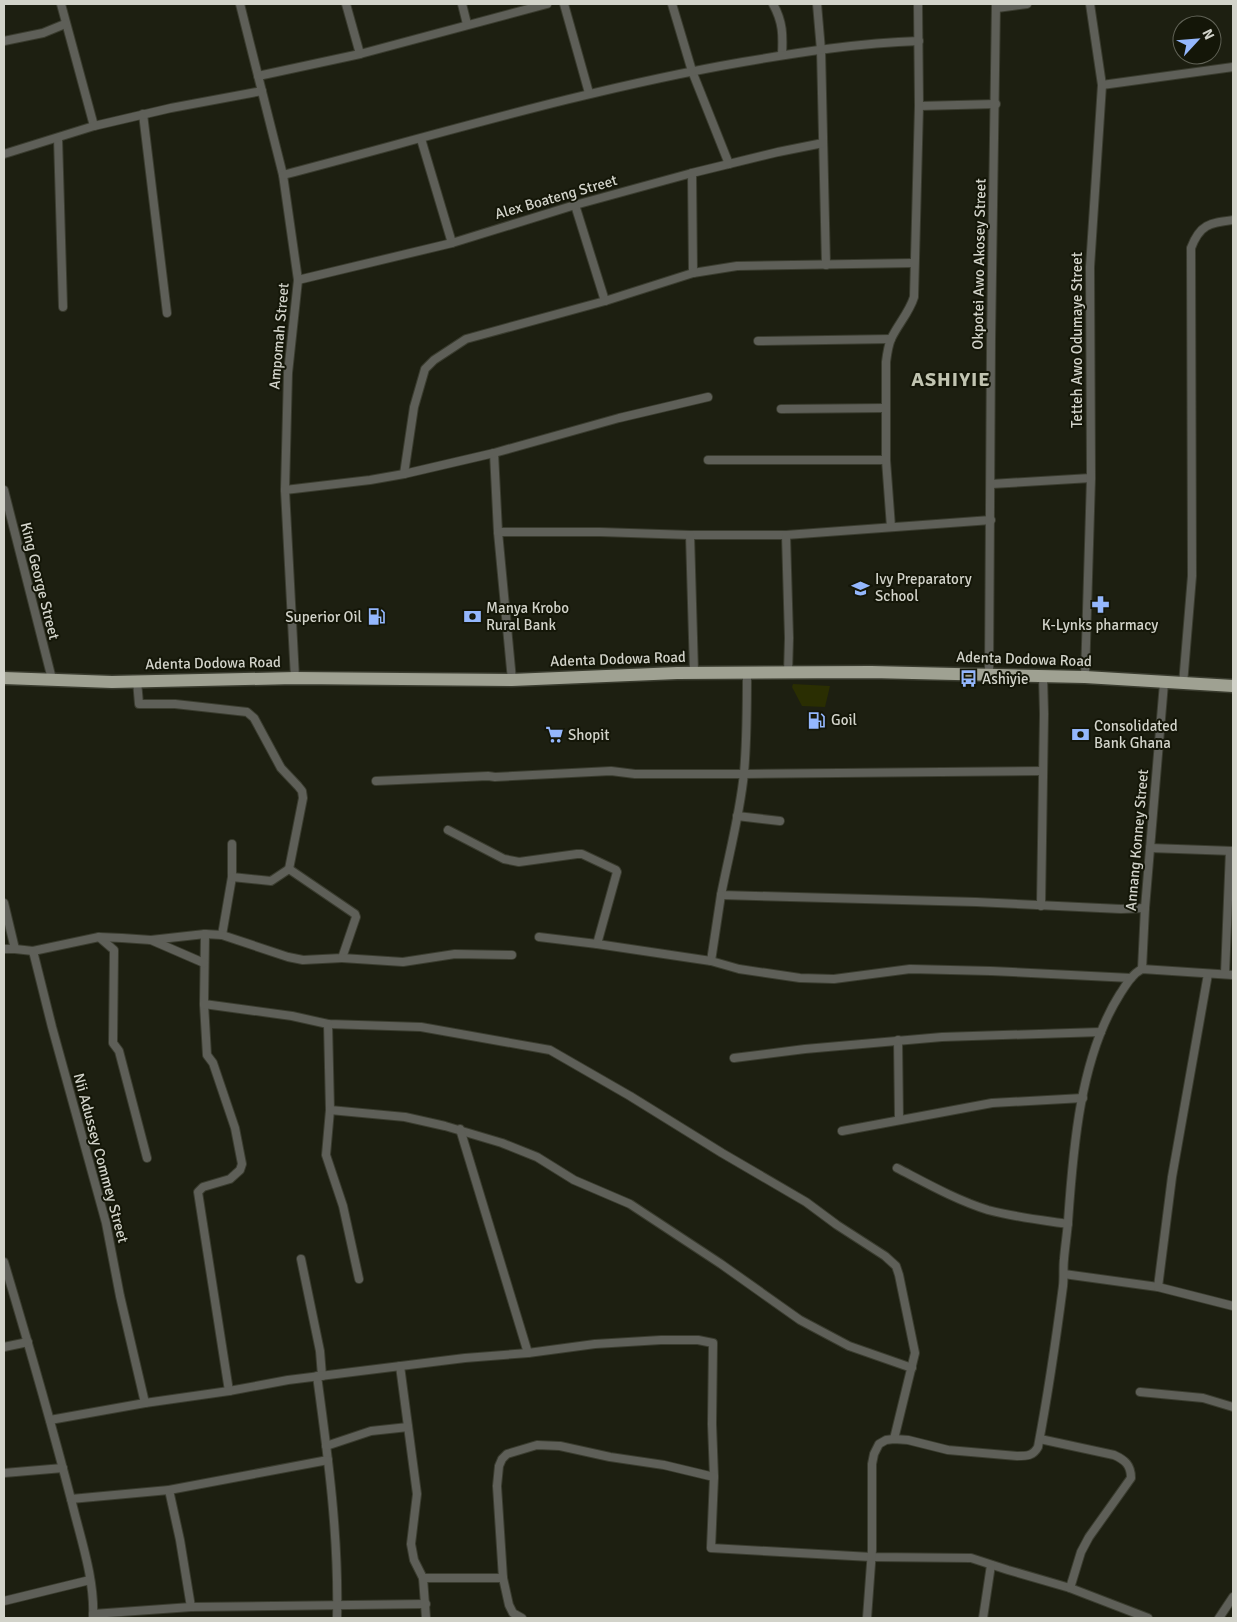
<svg xmlns="http://www.w3.org/2000/svg" width="1237" height="1622" viewBox="0 0 1237 1622" font-family="Signika,sans-serif">
<style>
.green{fill:#2a2e02}
.lines{fill:none;stroke-linecap:round;stroke-linejoin:round}
.street-casing{stroke:#3a3c2f;stroke-width:10}
.primary-casing{stroke:#3a3c2f;stroke-width:15}
.street{stroke:#5e5f58;stroke-width:8}
.primary{stroke:#9fa192;stroke-width:12}
.labels{text-anchor:middle;dominant-baseline:central;stroke-width:4;stroke-linejoin:round;paint-order:stroke}
.street-label{font-size:15px;fill:#d2d3ca;stroke:#141608}
.poi-label{font-size:15px;fill:#d2d3ca;stroke:#141608;text-anchor:start}
.district-label{font-size:20px;font-weight:bold;letter-spacing:1px;fill:#c1c4b1;stroke:#141608}
</style>
<rect width="100%" height="100%" fill="#1d1f11"/>
<path class="green" d="M 793,684 L 830,686 L 825,707 L 802,706 L 792,687 Z"/>
<g class="lines">
<defs>
<g id="street">
<path d="M 61,4 L 94,126"/>
<path d="M 240,4 L 283,175 L 298,280 L 288,373 L 285,490 L 295,678"/>
<path d="M 346,4 L 360,54"/>
<path d="M 462,4 L 467,24"/>
<path d="M 564,4 L 589,93"/>
<path d="M 672,4 L 692,71 L 729,164"/>
<path d="M 773,4 C 783,22 783,35 782,55"/>
<path d="M 817,4 L 821,50 L 826,265"/>
<path d="M 997,8 L 1027,4"/>
<path d="M 4,41 L 43,33 L 65,24"/>
<path d="M 258,76 L 360,54 L 547,4"/>
<path d="M 1102,85 L 1233,67"/>
<path d="M 919,106 L 996,104"/>
<path d="M 143,114 L 167,313"/>
<path d="M 58,138 L 63,307"/>
<path d="M 421,139 L 452,243"/>
<path d="M 4,154 L 94,126 L 171,108 L 262,91"/>
<path d="M 692,173 L 693,273"/>
<path d="M 283,175 C 436,135 587,89 743,62 C 801,52 859,43 919,41"/>
<path d="M 575,205 L 605,301"/>
<path d="M 298,280 L 452,243 L 575,205 L 692,173 L 778,152 L 823,143"/>
<path d="M 758,341 L 891,339"/>
<path d="M 781,409 L 885,408"/>
<path d="M 494,453 L 498,532 L 512,680"/>
<path d="M 708,460 L 886,460"/>
<path d="M 404,474 L 414,407 L 425,369 L 434,360 L 466,339 L 605,301 L 693,273 L 737,266 L 914,263"/>
<path d="M 991,484 L 1091,478"/>
<path d="M 4,490 L 52,679"/>
<path d="M 285,490 L 370,480 L 404,474 L 494,453 L 619,418 L 708,397"/>
<path d="M 891,527 L 886,460 L 886,362 C 887,354 888,346 891,339 C 898,324 909,313 914,297 L 919,106 L 918,4"/>
<path d="M 498,532 L 600,532 L 690,535 L 786,535 L 991,520"/>
<path d="M 690,535 L 694,672"/>
<path d="M 786,535 L 789,638 L 788,673"/>
<path d="M 747,673 C 747,707 747,740 744,773 C 740,814 729,854 721,895 L 976,902 L 1121,909 L 1145,908"/>
<path d="M 989,674 L 991,340 L 996,4"/>
<path d="M 1085,677 L 1091,478 L 1090,267 L 1102,85 L 1090,4"/>
<path d="M 137,681 L 139,704 L 175,704 L 247,712 L 254,718 L 281,768 L 298,786 L 302,791 L 303,798 L 289,869"/>
<path d="M 1183,684 L 1192,576 L 1191,248 C 1200,224 1210,223 1233,220"/>
<path d="M 376,781 L 488,776 L 495,777 L 611,771 L 635,774 L 744,774 L 1043,771"/>
<path d="M 737,816 L 780,821"/>
<path d="M 448,830 L 504,859 L 519,862 L 577,854 L 582,854 L 616,870 L 617,872 L 597,944"/>
<path d="M 1150,848 L 1233,851"/>
<path d="M 721,895 L 711,961 L 739,969 L 800,978 L 834,979 L 910,969 L 991,971 L 1131,978"/>
<path d="M 4,903 L 15,949"/>
<path d="M 1041,906 L 1044,714 L 1043,676"/>
<path d="M 205,934 L 204,1004 L 207,1055 L 213,1063 L 235,1128 L 242,1164 L 240,1170 L 230,1179 L 203,1187 L 198,1192 L 229,1391"/>
<path d="M 222,935 L 232,877 L 232,844"/>
<path d="M 99,937 L 114,950 L 113,1043 L 119,1051 L 147,1158"/>
<path d="M 539,937 L 597,944 L 711,961"/>
<path d="M 151,940 L 205,934 L 222,935 L 288,957 L 303,960 L 342,958 L 356,917 L 355,914 L 289,869 L 271,881 L 232,877"/>
<path d="M 4,949 L 15,949 L 33,951 L 99,937 L 122,938 L 151,940 L 204,963"/>
<path d="M 33,951 L 52,1027 L 106,1223 L 120,1296 L 145,1403"/>
<path d="M 342,958 L 403,962 L 455,954 L 512,955"/>
<path d="M 1142,969 L 1145,908 L 1164,683"/>
<path d="M 1225,974 L 1230,851"/>
<path d="M 204,1004 L 292,1016 L 328,1024 L 421,1027 L 550,1050 L 630,1096 L 722,1153 L 806,1202 L 837,1225 L 885,1256 L 896,1266 L 899,1275 L 915,1353 L 894,1439"/>
<path d="M 328,1024 L 330,1110 L 326,1155 L 343,1206 L 359,1279"/>
<path d="M 898,1040 L 899,1120"/>
<path d="M 734,1058 L 805,1049 L 942,1037 L 1101,1032"/>
<path d="M 330,1110 L 405,1117 L 445,1126 L 502,1143 L 537,1157 L 574,1180 L 630,1204 L 721,1264 L 800,1320 L 849,1346 L 912,1368"/>
<path d="M 460,1129 L 528,1353"/>
<path d="M 842,1131 L 992,1103 L 1083,1098"/>
<path d="M 897,1168 C 926,1183 956,1200 988,1210 C 1014,1217 1041,1220 1068,1224"/>
<path d="M 301,1259 L 320,1351 L 322,1376"/>
<path d="M 4,1262 C 28,1342 51,1422 72,1503 C 81,1540 95,1580 93,1618"/>
<path d="M 1064,1274 L 1158,1287 L 1233,1306"/>
<path d="M 1158,1287 L 1172,1177 L 1208,974"/>
<path d="M 4,1347 L 28,1342"/>
<path d="M 400,1366 L 417,1494 L 411,1544 L 414,1560 L 423,1578"/>
<path d="M 317,1376 C 328,1456 339,1537 337,1618"/>
<path d="M 1140,1392 L 1203,1398 L 1233,1407"/>
<path d="M 50,1420 L 145,1403 L 229,1391 L 288,1380 L 465,1358 L 528,1353 L 595,1344 L 661,1340 L 698,1340 L 713,1343 L 712,1424 L 714,1477 L 711,1548 L 871,1557 L 971,1558 L 1008,1570 L 1070,1588 L 1148,1618"/>
<path d="M 1040,1439 L 1114,1455 C 1125,1460 1131,1465 1131,1478 L 1089,1537 L 1081,1552 L 1070,1588"/>
<path d="M 326,1446 L 371,1431 L 408,1427"/>
<path d="M 4,1473 L 63,1468"/>
<path d="M 169,1490 L 180,1540 L 191,1607"/>
<path d="M 71,1499 L 169,1490 L 328,1460"/>
<path d="M 4,1601 L 90,1580"/>
<path d="M 93,1614 L 191,1607 L 426,1604"/>
<path d="M 426,1618 L 423,1578 L 503,1578"/>
<path d="M 522,1618 L 513,1613 L 509,1605 L 503,1578 L 497,1486 L 499,1466 L 502,1459 L 507,1454 L 537,1445 L 560,1446 L 610,1457 L 664,1465 L 714,1477"/>
<path d="M 867,1618 L 872,1550 L 872,1464 L 874,1454 L 879,1444 L 886,1440 L 894,1439 L 908,1440 L 948,1450 L 1017,1456 C 1027,1456 1033,1456 1038,1447 C 1048,1394 1056,1340 1063,1286 C 1064,1277 1063,1268 1064,1259 C 1065,1247 1067,1234 1068,1222 C 1073,1149 1080,1057 1120,994 C 1126,985 1132,974 1142,969 L 1233,975"/>
<path d="M 983,1618 L 991,1565"/>
<path d="M 1219,1618 L 1233,1597"/>
</g>
<path id="primary" d="M 4,678 L 112,682 L 295,678 L 512,680 L 677,673 L 871,672 L 1085,677 L 1233,686"/>
</defs>
<use href="#street" class="street-casing"/>
<use href="#primary" class="primary-casing"/>
<use href="#street" class="street"/>
<use href="#primary" class="primary"/>
</g>
<defs>
<symbol id="school-bare" viewBox="-9 -9 18 18"><path d="M0-5L7-2L0 1L-7-2ZM-4 1L0 2.5L4 1V4Q0 6-4 4Z" fill="#94b7fd" stroke="#141608" stroke-width="2.5" paint-order="stroke"/></symbol>
<symbol id="pharmacy-bare" viewBox="-9 -9 18 18"><path d="M-2-6h4v4h4v4h-4v4h-4v-4h-4v-4h4Z" fill="#94b7fd" stroke="#141608" stroke-width="2.5" paint-order="stroke"/></symbol>
<symbol id="fuel-bare" viewBox="-9 -9 18 18"><path d="M-5.5-6h7V0h2V4h1.3V-2.5L3-4.5l.8-.8L6-3V5H2.5V1h-1V6h-7ZM-4.2-4.7v3.2H.2V-4.7Z" fill="#94b7fd" stroke="#141608" stroke-width="2.5" paint-order="stroke"/></symbol>
<symbol id="bank-bare" viewBox="-9 -9 18 18"><path d="M-6-4H6V4H-6ZM0-2.3a2.3 2.3 0 1 0 0 4.6a2.3 2.3 0 1 0 0-4.6Z" fill="#94b7fd" stroke="#141608" stroke-width="2.5" paint-order="stroke"/></symbol>
<symbol id="bus-bare" viewBox="-9 -9 18 18"><path d="M-5-6H5V4H4V6H2V4H-2V6H-4V4H-5ZM-3.5-4V0h7V-4ZM-3.5 1.2v1.5H-2V1.2ZM2 1.2v1.5H3.5V1.2Z" fill="#94b7fd" stroke="#141608" stroke-width="2.5" paint-order="stroke"/></symbol>
<symbol id="supermarket-bare" viewBox="-9 -9 18 18"><path d="M-6-5.5h2.5l.6 2H6L4.5 2H-2.5L-4.4-4H-6ZM-1.5 3.2a1.3 1.3 0 1 0 .1 0ZM3 3.2a1.3 1.3 0 1 0 .1 0Z" fill="#94b7fd" stroke="#141608" stroke-width="2.5" paint-order="stroke"/></symbol>
</defs>
<g fill-rule="evenodd">
<use href="#school-bare" x="848" y="576" width="25" height="25"/>
<use href="#pharmacy-bare" x="1088" y="592" width="25" height="25"/>
<use href="#fuel-bare" x="364" y="604" width="25" height="25"/>
<use href="#bank-bare" x="460" y="604" width="25" height="25"/>
<use href="#bus-bare" x="956" y="666" width="25" height="25"/>
<use href="#fuel-bare" x="804" y="708" width="25" height="25"/>
<use href="#supermarket-bare" x="542" y="722" width="25" height="25"/>
<use href="#bank-bare" x="1068" y="722" width="25" height="25"/>
</g>
<g class="labels">
<g class="street-label">
<text transform="translate(556 197) rotate(-16)">Alex Boateng Street</text>
<text transform="translate(979 264) rotate(-89)">Okpotei Awo Akosey Street</text>
<text transform="translate(279 336) rotate(-85)">Ampomah Street</text>
<text transform="translate(1077 340) rotate(-90)">Tetteh Awo Odumaye Street</text>
<text transform="translate(40 581) rotate(76)">King George Street</text>
<text transform="translate(618 659) rotate(-2)">Adenta Dodowa Road</text>
<text transform="translate(1024 659) rotate(2)">Adenta Dodowa Road</text>
<text transform="translate(213 663) rotate(-1)">Adenta Dodowa Road</text>
<text transform="translate(1137 840) rotate(-85)">Annang Konney Street</text>
<text transform="translate(101 1158) rotate(75)">Nii Adussey Commey Street</text>
</g>
<g class="poi-label">
<text x="875" y="579">Ivy Preparatory<tspan x="875" dy="17">School</tspan></text>
<text x="486" y="608">Manya Krobo<tspan x="486" dy="17">Rural Bank</tspan></text>
<text x="362" y="617" text-anchor="end">Superior Oil</text>
<text x="1100" y="625" text-anchor="middle">K-Lynks pharmacy</text>
<text x="982" y="679">Ashiyie</text>
<text x="831" y="720">Goil</text>
<text x="1094" y="726">Consolidated<tspan x="1094" dy="17">Bank Ghana</tspan></text>
<text x="568" y="735">Shopit</text>
</g>
<g class="district-label">
<text x="951" y="379">ASHIYIE</text>
</g>
</g>
<rect width="1237" height="1622" fill="none" stroke="#d2d3ca" stroke-width="10"/>
<g transform="translate(1197 40) rotate(64)"><circle r="24" fill="#141608" stroke="#606256"/>
<path d="M0-4L9 19L0 12L-9 19Z" fill="#94b7fd"/>
<text y="-8" font-size="14" font-weight="bold" text-anchor="middle" fill="#d2d3ca">N</text>
</g>
</svg>
